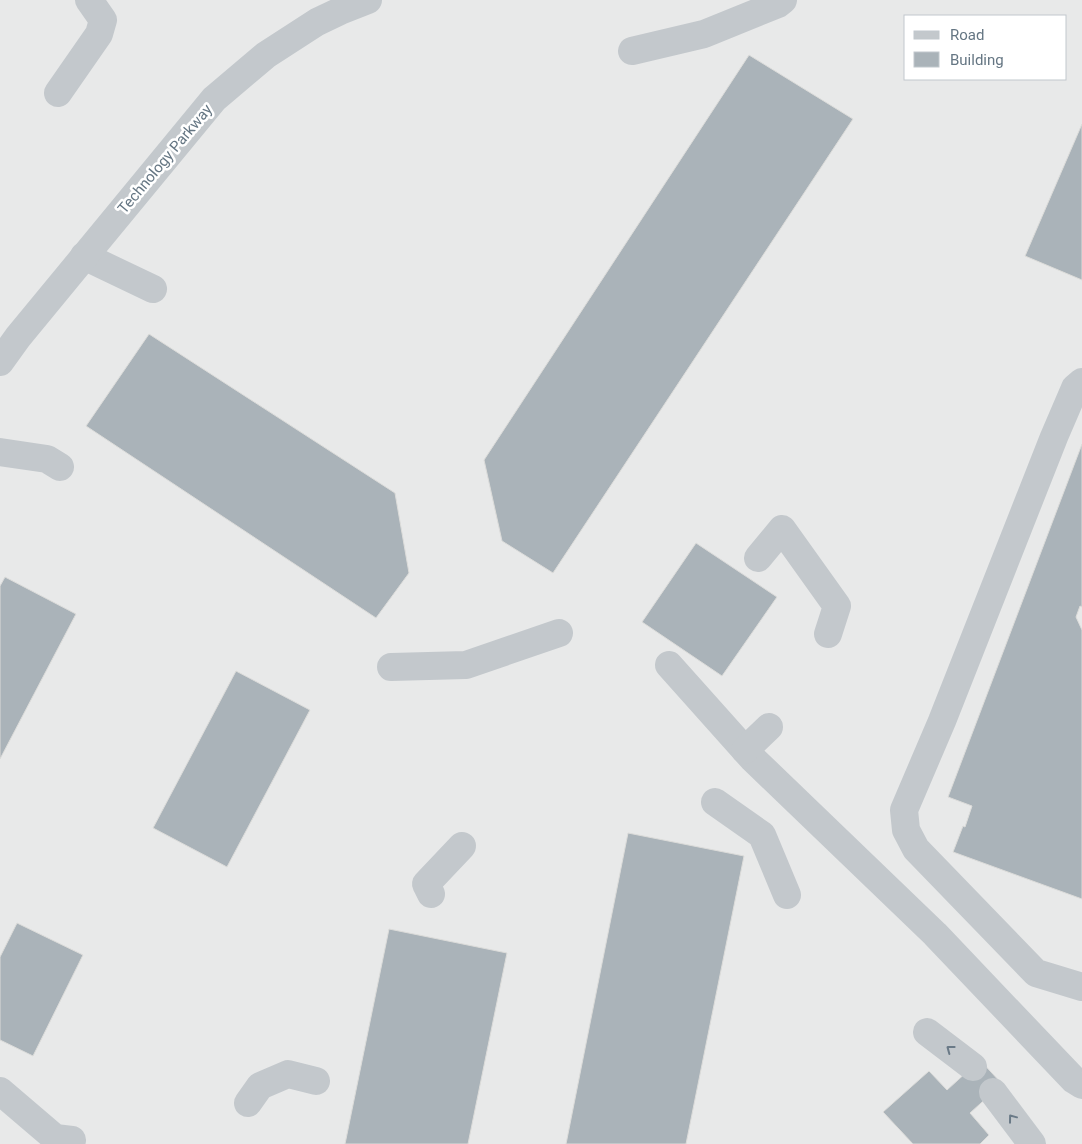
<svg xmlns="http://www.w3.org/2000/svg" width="1082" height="1144" viewBox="0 0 1082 1144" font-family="Roboto,sans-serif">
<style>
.built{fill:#e8e9e9;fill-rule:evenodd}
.building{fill:#aab3b9;stroke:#dcdcda}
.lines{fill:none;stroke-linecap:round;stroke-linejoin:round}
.minor{stroke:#c3c8cc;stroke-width:28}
.oneway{stroke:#6a7a87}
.labels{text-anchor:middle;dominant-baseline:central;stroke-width:5;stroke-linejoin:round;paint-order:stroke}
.street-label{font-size:15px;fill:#657683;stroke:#fff}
</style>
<rect width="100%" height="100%" fill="#fafaf8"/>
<path class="built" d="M 0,0 L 1082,0 L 1082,1144 L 0,1144 ZM 906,16 L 1066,16 L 1066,79 L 906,79 Z"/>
<g class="building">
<path d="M 749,55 L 853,119 L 553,573 L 502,541 L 484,460 Z"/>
<path d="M 1082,124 L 1082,280 L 1025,256 Z"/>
<path d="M 149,334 L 395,493 L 409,573 L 376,618 L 86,426 Z"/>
<path d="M 1082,444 L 1082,607 L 1080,606 L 1076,617 L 1082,630 L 1082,899 L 953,852 L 963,826 L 965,827 L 972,806 L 948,797 Z"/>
<path d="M 696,543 L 777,597 L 722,676 L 642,622 Z"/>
<path d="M 5,577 L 76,614 L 0,759 L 0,586 Z"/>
<path d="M 236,671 L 310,710 L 227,867 L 153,828 Z"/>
<path d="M 628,833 L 744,856 L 686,1144 L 566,1144 Z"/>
<path d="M 17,923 L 83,955 L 33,1056 L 0,1040 L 0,957 Z"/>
<path d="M 389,929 L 507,953 L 468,1144 L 345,1144 Z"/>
<path d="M 980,1060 L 1002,1084 L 970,1113 L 989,1135 L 980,1144 L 913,1144 L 883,1112 L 929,1071 L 947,1090 Z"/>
</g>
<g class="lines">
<g class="minor">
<path d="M 632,51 L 704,34 L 778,4 L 783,0"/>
<path d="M 58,93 L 99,34 L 103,20 L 89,0"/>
<path d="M 84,256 L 153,289"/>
<path d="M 0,362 L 18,337 L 214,99 L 266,55 L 317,22 L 340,11 L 368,0"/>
<path d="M 1082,382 L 1075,388 L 1054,437 L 942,721 L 904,810 L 906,830 L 916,849 L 1036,973 L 1082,987"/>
<path d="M 0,452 L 47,459 L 60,467"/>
<path d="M 758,558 L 782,529 L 837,606 L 828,634"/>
<path d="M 669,665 L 753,759 L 935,934 L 1074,1080 L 1082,1085"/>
<path d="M 391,667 L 466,665 L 559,633"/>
<path d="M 745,750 L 769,727"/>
<path d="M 715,802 L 762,835 L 787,895"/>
<path d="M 431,894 L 426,884 L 462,846"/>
<path d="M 927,1032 L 973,1067"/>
<path d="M 0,1091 L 55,1138 L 72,1140"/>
<path d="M 993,1092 L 1032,1144"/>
<path d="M 248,1103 L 260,1086 L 288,1074 L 316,1081"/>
</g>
</g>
<defs><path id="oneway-chevron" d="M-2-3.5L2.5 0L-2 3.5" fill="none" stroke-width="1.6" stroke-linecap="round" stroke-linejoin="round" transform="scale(1.25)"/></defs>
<g class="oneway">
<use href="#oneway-chevron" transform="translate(950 1049) rotate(-143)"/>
<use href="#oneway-chevron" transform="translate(1012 1118) rotate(-127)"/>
</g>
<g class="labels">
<g class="street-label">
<text transform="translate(165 159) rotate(-50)">Technology Parkway</text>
</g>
</g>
<rect x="904" y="15" width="162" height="65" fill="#ffffff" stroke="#c1c8cd"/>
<rect x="914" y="31" width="25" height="8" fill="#c3c8cc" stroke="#c1c8cd"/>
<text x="950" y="40" font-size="15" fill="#657683">Road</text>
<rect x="914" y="52" width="25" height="15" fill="#aab3b9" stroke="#c1c8cd"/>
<text x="950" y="65" font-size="15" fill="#657683">Building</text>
</svg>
